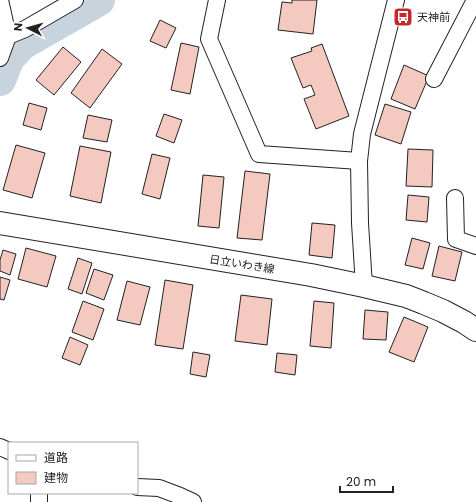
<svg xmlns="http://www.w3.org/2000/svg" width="476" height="502" viewBox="0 0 476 502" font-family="Poppins,'Noto Sans JP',sans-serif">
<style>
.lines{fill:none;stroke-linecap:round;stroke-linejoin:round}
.river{stroke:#c7d3dd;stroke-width:32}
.building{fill:#f3c9c0;stroke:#222}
.minor-casing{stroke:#222;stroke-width:18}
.primary-casing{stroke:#222;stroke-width:24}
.minor{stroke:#fff;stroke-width:16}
.primary{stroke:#fff;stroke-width:22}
.labels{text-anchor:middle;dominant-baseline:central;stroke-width:3;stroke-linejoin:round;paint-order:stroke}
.poi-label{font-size:11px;fill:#222;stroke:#fff;text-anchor:start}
.street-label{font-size:11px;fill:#222;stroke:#fff}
</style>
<rect width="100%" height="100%" fill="#fff"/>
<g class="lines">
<path class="river" d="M 0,80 L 9,58 L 22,44 L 99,0"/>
</g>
<g class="building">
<path d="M 292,0 L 317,0 L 313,34 L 278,30 L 282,2 L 292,3 Z"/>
<path d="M 160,20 L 176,28 L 166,48 L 150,41 Z"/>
<path d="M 181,43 L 199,47 L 190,94 L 171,90 Z"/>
<path d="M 322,44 L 349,116 L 316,129 L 304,99 L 315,95 L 311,85 L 303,88 L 291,58 L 312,51 L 311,48 Z"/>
<path d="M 63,47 L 81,62 L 54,95 L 36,80 Z"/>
<path d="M 102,49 L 122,64 L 90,108 L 71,93 Z"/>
<path d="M 404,65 L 429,76 L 415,109 L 391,99 Z"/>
<path d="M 29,103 L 47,108 L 41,130 L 23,125 Z"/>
<path d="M 385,104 L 411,112 L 401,144 L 375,135 Z"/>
<path d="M 164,114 L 182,120 L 174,143 L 156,136 Z"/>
<path d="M 88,115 L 112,120 L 107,142 L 83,138 Z"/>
<path d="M 16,145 L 45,153 L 32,198 L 3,190 Z"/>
<path d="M 80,146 L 111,152 L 101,203 L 70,196 Z"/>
<path d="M 408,149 L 433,150 L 432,187 L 406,186 Z"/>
<path d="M 152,154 L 170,158 L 160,199 L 142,194 Z"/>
<path d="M 245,171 L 270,174 L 262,240 L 237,238 Z"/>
<path d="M 203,175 L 224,177 L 219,228 L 198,226 Z"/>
<path d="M 408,195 L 429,197 L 427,222 L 406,220 Z"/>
<path d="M 312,223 L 335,225 L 332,258 L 309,255 Z"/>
<path d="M 412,238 L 430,243 L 423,269 L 405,265 Z"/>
<path d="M 439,246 L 462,252 L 455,281 L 432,276 Z"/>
<path d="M 26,248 L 56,256 L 47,287 L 18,279 Z"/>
<path d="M 3,250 L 16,254 L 10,275 L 0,271 L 0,260 Z"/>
<path d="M 78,258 L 92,263 L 82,294 L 68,289 Z"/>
<path d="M 94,269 L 113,275 L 104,300 L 86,293 Z"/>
<path d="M 0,277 L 10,280 L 4,300 L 0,299 Z"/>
<path d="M 165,280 L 193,285 L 183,349 L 155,345 Z"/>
<path d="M 127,281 L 150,287 L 140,325 L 117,320 Z"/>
<path d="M 241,295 L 272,299 L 267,345 L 235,341 Z"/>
<path d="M 83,301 L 104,309 L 93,340 L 72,332 Z"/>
<path d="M 314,301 L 334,303 L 331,348 L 310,346 Z"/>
<path d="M 365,310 L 388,312 L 386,340 L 363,339 Z"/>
<path d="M 404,317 L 428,327 L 414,362 L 389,352 Z"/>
<path d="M 70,337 L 88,345 L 80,365 L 62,358 Z"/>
<path d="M 193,352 L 210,355 L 206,377 L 190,374 Z"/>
<path d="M 277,353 L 297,355 L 295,375 L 275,372 Z"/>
</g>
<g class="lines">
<defs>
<g id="minor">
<path d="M 0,0 L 8,36 L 0,58"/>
<path d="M 217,0 L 209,39 L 259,154 L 359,161"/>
<path d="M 8,36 L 25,29 L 75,0"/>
<path d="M 434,79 L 475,0 L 476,0"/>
<path d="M 455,198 L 456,239 L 476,246"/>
<path d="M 364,286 L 360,223 L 359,161 L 362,134 L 396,0"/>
<path d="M 0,447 L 9,451"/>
<path d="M 137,487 L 159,488 L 180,496 L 193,502"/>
<path d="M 39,502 L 39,493"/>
</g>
<path id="primary" d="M 0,223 L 311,275 L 364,286 L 406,296 L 424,303 L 443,311 L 464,322 L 476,330"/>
</defs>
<use href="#minor" class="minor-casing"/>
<use href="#primary" class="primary-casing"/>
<use href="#minor" class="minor"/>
<use href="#primary" class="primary"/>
</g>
<defs>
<symbol id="bus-square" viewBox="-11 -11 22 22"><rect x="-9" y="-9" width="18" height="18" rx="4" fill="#c62828" stroke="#fff"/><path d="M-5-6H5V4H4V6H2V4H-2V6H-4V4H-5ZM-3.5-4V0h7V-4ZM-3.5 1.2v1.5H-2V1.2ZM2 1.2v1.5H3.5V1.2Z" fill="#fff"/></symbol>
</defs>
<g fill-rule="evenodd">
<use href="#bus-square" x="392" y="6" width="22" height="22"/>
</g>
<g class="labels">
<g class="poi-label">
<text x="417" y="17">天神前</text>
</g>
<g class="street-label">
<text transform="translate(242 264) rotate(9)">日立いわき線</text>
</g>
</g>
<rect x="8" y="442" width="130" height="52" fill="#ffffff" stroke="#a7a7a7"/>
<rect x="16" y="455" width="20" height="6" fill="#ffffff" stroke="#a7a7a7"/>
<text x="44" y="462" font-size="12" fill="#222222">道路</text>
<rect x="16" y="472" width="20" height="12" fill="#f3c9c0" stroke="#a7a7a7"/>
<text x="44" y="482" font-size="12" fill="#222222">建物</text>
<g transform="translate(28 28) rotate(276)" stroke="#ffffff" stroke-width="3" paint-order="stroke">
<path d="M0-3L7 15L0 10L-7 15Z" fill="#222222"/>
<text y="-6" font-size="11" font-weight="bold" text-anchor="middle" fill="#222222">N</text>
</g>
<path d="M340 486v6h53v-6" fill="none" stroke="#222222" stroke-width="2"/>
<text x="346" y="486" font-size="12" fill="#222222" stroke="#ffffff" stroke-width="3" paint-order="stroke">20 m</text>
</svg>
